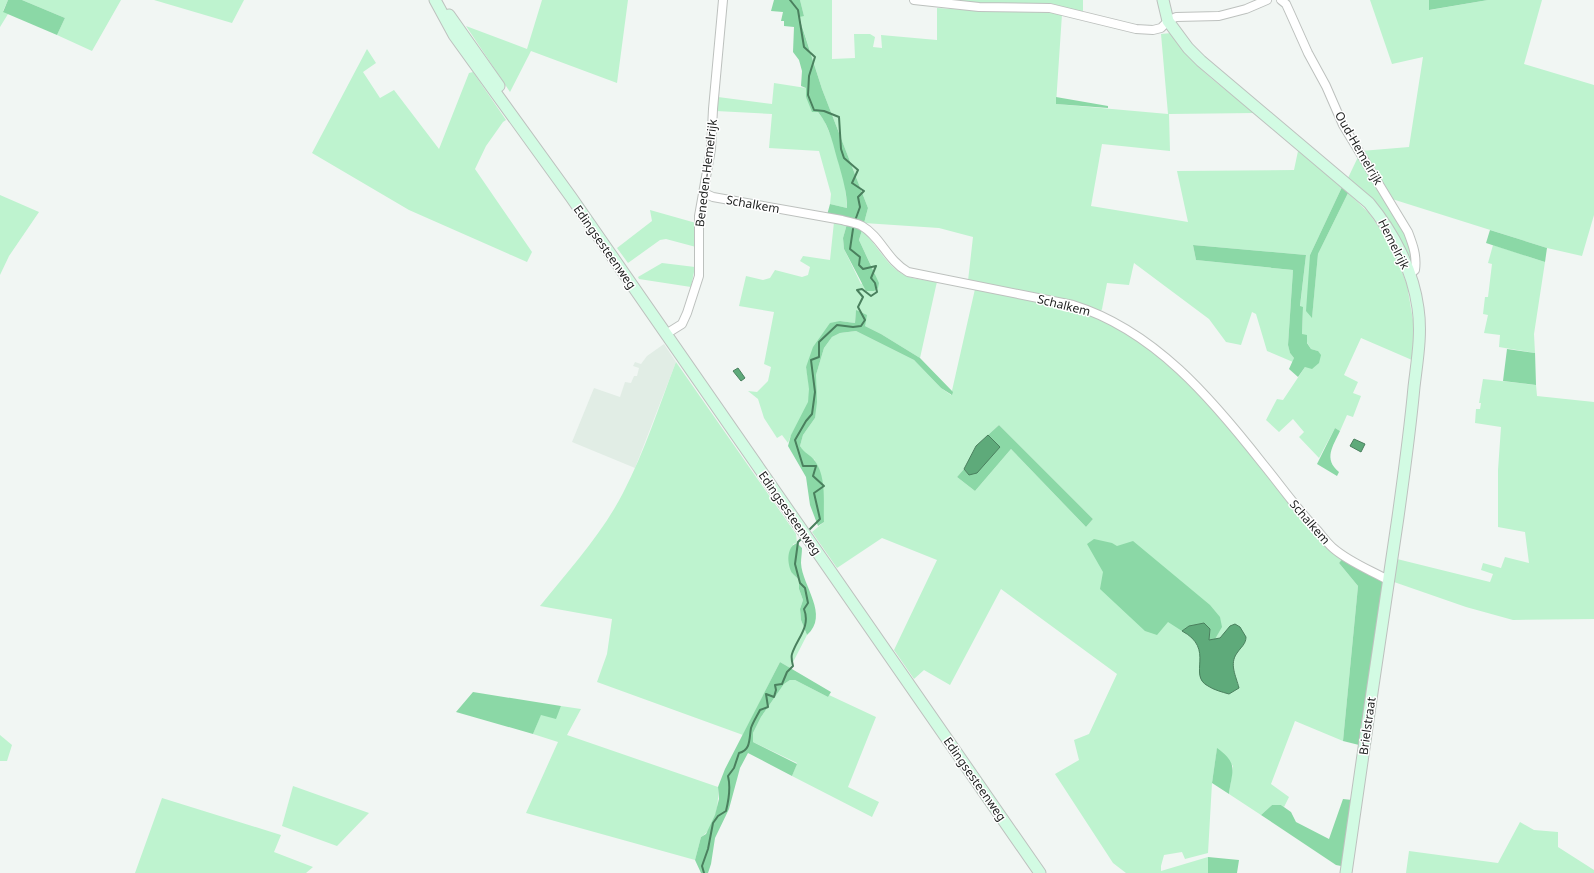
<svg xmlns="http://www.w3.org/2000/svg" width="1594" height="873" viewBox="0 0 1594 873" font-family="'Noto Sans',sans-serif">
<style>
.built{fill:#e1ede5}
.green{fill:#bef3cf;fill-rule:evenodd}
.forest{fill:#8bd8a6}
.water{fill:#5eaa7a;stroke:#4a805e}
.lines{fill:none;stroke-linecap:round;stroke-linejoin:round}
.stream{stroke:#4a805e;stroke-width:2}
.street-casing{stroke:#bdc1be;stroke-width:10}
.secondary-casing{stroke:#bdc1be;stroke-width:13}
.street{stroke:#fff;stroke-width:8}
.secondary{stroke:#d2fbe3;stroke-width:11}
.labels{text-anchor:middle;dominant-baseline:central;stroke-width:3;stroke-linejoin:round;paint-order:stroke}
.street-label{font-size:12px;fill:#1d1f1e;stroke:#fff}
</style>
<rect width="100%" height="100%" fill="#f1f6f3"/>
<path class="built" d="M 664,344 L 676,362 L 635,468 L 572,442 L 594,388 L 620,397 L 625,382 L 631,383 L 634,376 L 637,376 L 639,368 L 633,366 L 635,362 L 641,364 L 647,356 Z"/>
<g class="green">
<path d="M 0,0 L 8,0 L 3,11 L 8,14 L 0,27 Z"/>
<path d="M 22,0 L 121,0 L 92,51 L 57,35 L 65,18 Z"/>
<path d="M 154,0 L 244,0 L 232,23 Z"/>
<path d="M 542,0 L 628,0 L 617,83 L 531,51 L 510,92 L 466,26 L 527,49 Z"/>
<path d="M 800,0 L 832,0 L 832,59 L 855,58 L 854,34 L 870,34 L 875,37 L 873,47 L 882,48 L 881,35 L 937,40 L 937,8 L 982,11 L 1046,12 L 1062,14 L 1056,104 L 1168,114 L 1161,34 L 1171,33 C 1187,63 1229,92 1255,113 L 1169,114 L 1170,151 L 1102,144 L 1091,206 L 1188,222 L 1177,171 L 1294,170 L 1298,151 L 1342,187 L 1310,255 L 1312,317 L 1318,254 L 1348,193 L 1368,212 L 1392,245 L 1407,285 L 1414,326 L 1412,360 L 1361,338 L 1344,375 L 1358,382 L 1353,393 L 1361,396 L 1353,417 L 1347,415 L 1340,431 L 1335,428 L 1319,458 L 1299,437 L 1304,432 L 1293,419 L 1279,432 L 1266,420 L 1277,399 L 1283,400 L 1305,367 L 1318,351 L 1311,349 L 1302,334 L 1303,307 L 1300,307 L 1306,255 L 1193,245 L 1196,260 L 1293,270 L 1288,345 L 1290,353 L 1294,358 L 1293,362 L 1267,351 L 1256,314 L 1252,312 L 1241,345 L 1226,342 L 1209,319 L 1134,263 L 1129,285 L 1107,283 L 1102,309 L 1100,313 L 968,281 L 973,237 L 939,228 L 864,223 L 868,208 L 822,89 L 799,16 L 804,16 Z"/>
<path d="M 939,0 L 1083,0 L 1083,12 Z"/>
<path d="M 1370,0 L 1429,0 L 1430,10 L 1488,0 L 1542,0 L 1524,64 L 1594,85 L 1594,215 L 1582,256 L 1547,248 L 1392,199 L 1361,151 L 1409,147 L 1423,57 L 1392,64 Z"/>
<path d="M 367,49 L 376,63 L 363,72 L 380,98 L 394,90 L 439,149 L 469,73 L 473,72 L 506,120 L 503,122 L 486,146 L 475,169 L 532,252 L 527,262 L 409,210 L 312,153 Z"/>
<path d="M 774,83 L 806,88 L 806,97 L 824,120 L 833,141 L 845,185 L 847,208 L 830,204 L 831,194 L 819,151 L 769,148 L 772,114 L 716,111 L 718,97 L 772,104 Z"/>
<path d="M 1358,157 L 1408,240 L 1414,259 L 1412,265 L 1348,178 Z"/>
<path d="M 0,195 L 39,212 L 9,256 L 0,275 Z"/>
<path d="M 650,210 L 696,223 L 696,247 L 666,239 L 660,240 L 628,263 L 617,248 L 652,221 Z"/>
<path d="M 834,222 L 847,224 L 843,238 L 844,249 L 861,284 L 875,274 L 859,240 L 862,230 C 878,245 887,269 909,277 C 917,280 928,280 937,282 L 936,286 L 920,358 L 881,334 L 865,326 L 856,311 L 855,323 L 840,321 L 806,367 C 808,378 811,392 808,403 C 803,417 793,429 788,443 L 782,435 L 777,438 L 764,418 L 758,399 L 748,391 L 757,392 L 768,381 L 771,367 L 764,364 L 774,312 L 739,306 L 746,276 L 763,280 L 770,278 L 775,270 L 802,277 L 808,275 L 810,267 L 800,261 L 803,256 L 830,260 Z"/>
<path d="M 1493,245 L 1545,262 L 1534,334 L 1535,353 L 1499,347 L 1500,335 L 1484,333 L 1488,315 L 1483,314 L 1485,297 L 1488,297 L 1492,264 L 1488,263 Z"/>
<path d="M 662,263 L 695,267 L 691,287 L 639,279 L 638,277 Z"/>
<path d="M 975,289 L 1073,308 L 1101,319 L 1125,333 L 1150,350 L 1170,365 L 1225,422 L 1281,494 L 1331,549 L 1343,558 L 1339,563 L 1358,586 L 1343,741 L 1295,721 L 1271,784 L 1289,797 L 1284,807 L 1281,805 L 1272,805 L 1261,815 L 1229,794 L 1233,766 L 1217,749 L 1212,783 L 1208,853 L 1185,859 L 1182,852 L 1164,855 L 1161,866 L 1161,871 L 1208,857 L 1208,873 L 1126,873 L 1113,863 L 1055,774 L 1079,760 L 1074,740 L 1089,734 L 1117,674 L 1001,589 L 950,685 L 924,670 L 914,679 L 894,650 L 937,560 L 882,538 L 837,568 L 812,532 L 824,522 L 815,460 L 804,453 L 800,446 L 803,435 L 815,418 L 816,375 L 824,348 L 832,337 L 840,333 L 856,331 L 914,360 L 941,388 L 951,395 ZM 999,425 L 1093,519 L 1086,527 L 1011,449 L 975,491 L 957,477 L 964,469 L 976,446 Z"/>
<path d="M 676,362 L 796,534 L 797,543 L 793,544 L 792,573 L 799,580 L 799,589 L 803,600 L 800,609 L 801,620 L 807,635 L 790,668 L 780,662 L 743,735 L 597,682 L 607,654 L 612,619 L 540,606 C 569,570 602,534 623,493 C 645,451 659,406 676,362 Z"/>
<path d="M 1483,379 L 1536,385 L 1537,396 L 1594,402 L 1594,619 L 1513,620 L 1466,607 L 1394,582 L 1397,559 L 1490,582 L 1493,574 L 1481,570 L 1483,563 L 1501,568 L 1505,557 L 1529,563 L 1525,532 L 1498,527 L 1498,470 L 1501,427 L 1475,423 L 1476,409 L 1480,409 L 1481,403 L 1479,403 Z"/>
<path d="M 790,680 L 795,680 L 828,697 L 829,695 L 876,717 L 848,787 L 879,802 L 872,817 L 792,776 L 797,763 L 753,742 L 753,733 L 761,717 L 784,684 Z"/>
<path d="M 561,706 L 581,709 L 567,735 L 718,787 C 719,803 716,828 701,837 L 695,860 L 526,813 L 558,742 L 533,734 L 541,714 L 555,718 Z"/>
<path d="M 0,735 L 12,745 L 7,761 L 0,761 Z"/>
<path d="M 293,786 L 369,813 L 337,846 L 282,826 Z"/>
<path d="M 162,798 L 281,835 L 274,852 L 313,867 L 306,873 L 135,873 Z"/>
<path d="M 1520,822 L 1534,830 L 1558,832 L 1558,847 L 1594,870 L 1594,873 L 1406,873 L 1409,851 L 1498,863 Z"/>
</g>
<g class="forest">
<path d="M 8,0 L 22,0 L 65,18 L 57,35 L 3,12 Z"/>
<path d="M 774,0 L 800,0 L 804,16 L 799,17 L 822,89 L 868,208 L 864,223 L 827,215 L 830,204 L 847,208 C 847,192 843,180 839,165 C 833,146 831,128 818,112 L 812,112 L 806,97 L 806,88 L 801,86 L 802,71 L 799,60 L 793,52 L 794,27 L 784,26 L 784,21 L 781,21 L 783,12 L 771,11 Z"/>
<path d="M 1429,0 L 1488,0 L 1429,10 Z"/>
<path d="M 1056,97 L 1108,106 L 1108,108 L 1056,104 Z"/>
<path d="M 1342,187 L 1348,193 L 1318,254 L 1312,318 L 1306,311 L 1310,255 Z"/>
<path d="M 847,224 L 862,230 L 859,240 L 879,283 L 878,288 L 874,291 L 866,291 L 844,249 L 843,238 Z"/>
<path d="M 1490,230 L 1547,248 L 1545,262 L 1486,243 Z"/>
<path d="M 1193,245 L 1306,255 L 1300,306 L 1303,307 L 1302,334 L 1307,335 L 1307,343 L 1311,349 L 1318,351 L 1321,355 L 1319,363 L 1312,369 L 1305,367 L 1298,377 L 1289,369 L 1294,358 L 1290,353 L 1288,345 L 1293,270 L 1196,260 Z"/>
<path d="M 856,310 L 867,315 L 865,326 L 881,334 L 920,358 L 953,392 L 952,395 L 941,388 L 914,360 L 856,331 L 840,333 L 832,337 L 824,348 L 816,375 L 817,402 L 815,418 L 803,435 L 800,446 C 805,454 811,455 815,461 C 827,478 823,503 824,522 L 818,526 L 810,505 L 806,477 L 788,446 L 791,435 L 808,402 L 809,389 L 806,367 L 813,347 L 830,323 L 840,321 L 855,323 Z"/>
<path d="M 1507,349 L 1535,353 L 1536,385 L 1503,381 Z"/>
<path d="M 999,425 L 1093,519 L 1086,527 L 1011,449 L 975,491 L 957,477 L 964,469 L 969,475 L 1000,447 L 988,435 Z"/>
<path d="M 1335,428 L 1340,431 C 1333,446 1323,459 1339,472 L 1337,476 L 1317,464 Z"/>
<path d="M 1094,539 L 1112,543 L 1117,546 L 1133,541 L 1210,605 L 1220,617 L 1222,627 L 1215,639 L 1209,641 L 1210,629 L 1189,626 L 1182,631 L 1168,622 L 1157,635 L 1145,631 L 1100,589 L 1103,572 L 1087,544 Z"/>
<path d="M 797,543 L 802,548 C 802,553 801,558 801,563 C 802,586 830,615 807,635 L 801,620 L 800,609 L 803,600 L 799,589 L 799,580 C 797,578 794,575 792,573 C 787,564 786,547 797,543 Z"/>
<path d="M 1343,558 L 1383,581 L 1359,745 L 1343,741 L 1358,586 L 1339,563 Z"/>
<path d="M 780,662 L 831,692 L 828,697 L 795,680 L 790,680 L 784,684 L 761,717 L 753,733 L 753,742 L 797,764 L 792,776 L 748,753 L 740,768 L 729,809 L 715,838 L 711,864 L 708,873 L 701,873 L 695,860 L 701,837 L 706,834 L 715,815 L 719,799 L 718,787 L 725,769 Z"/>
<path d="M 473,692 L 561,706 L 556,719 L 541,715 L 533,734 L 456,712 Z"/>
<path d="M 1217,748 C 1239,764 1232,770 1229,794 L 1212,783 Z"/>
<path d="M 1343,799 L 1352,800 L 1341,866 L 1336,865 L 1261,815 L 1272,805 L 1281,805 L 1291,812 L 1296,822 L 1329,839 Z"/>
<path d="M 1208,857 L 1239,860 L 1237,873 L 1208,873 Z"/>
</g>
<g class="water">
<path d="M 738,368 L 745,378 L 741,381 L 733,371 Z"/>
<path d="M 988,435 L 1000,447 L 977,473 L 969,475 L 964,469 L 976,446 Z"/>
<path d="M 1354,439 L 1365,444 L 1361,452 L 1350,446 Z"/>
<path d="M 1204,623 L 1210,629 L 1209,640 L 1220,638 L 1230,626 L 1235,624 L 1240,627 L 1246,637 C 1246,644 1241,647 1237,653 C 1229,664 1236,676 1239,688 L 1229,694 C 1222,692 1214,690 1208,686 C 1187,675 1216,649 1182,631 L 1189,626 Z"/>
</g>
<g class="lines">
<g class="stream">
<path d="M 790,0 L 798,10 L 804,47 L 815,57 L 809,76 L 808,95 L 814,110 L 824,111 L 839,117 L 841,149 L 844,158 L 858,170 L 852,183 L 864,191 L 858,197 L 860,207 L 856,218"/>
<path d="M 809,530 L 820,519 L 814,493 L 824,486 L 813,476 L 816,466 L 803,466 L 795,440 L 806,421 L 812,414 L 815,392 L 811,360 L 819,357 L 819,342 L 837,325 L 853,327 L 861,326 L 865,320 L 858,307 L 863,297 L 857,290 L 862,289 L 871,296 L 877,292 L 875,283 L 871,278 L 876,266 L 863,269 L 859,265 L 860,257 L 850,249 L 853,229"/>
<path d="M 704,873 L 702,866 L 708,849 L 713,823 L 718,816 L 726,811 C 729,799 731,788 728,776 L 734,768 L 739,753 C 751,750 749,739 751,728 C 753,722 757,716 760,710 L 768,707 L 766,694 L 774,697 L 776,690 L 775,685 L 782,684 L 787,672 L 793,666 C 792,662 791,657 792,654 C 797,638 811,627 804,609 L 808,603 L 805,588 L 800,583 L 795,564 L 798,542 L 801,539"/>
</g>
<defs>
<g id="street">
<path d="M 914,0 L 979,7 L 1050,8 L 1136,29 L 1153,30 L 1161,28 L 1168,21 L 1176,17 L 1219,16 L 1246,9 L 1267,0"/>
<path d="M 1281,0 L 1286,4 L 1291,15 L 1308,53 L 1326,86 L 1343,125 L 1408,232 C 1413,245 1417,256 1415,270 L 1410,274"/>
<path d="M 704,193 L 713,197 L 842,220 C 848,222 857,223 862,226 C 881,237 887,260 908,272 L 1073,305 C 1154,330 1212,399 1263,464 C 1281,486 1297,509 1317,530 C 1322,536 1327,543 1333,548 C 1349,562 1370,570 1388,580"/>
<path d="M 666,334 L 682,324 L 687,313 L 699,276 L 699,216 L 711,149 L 713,109 L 723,0"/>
</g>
<g id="secondary">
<path d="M 435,0 L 454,35 L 571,197 L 1040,873"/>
<path d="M 1163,0 L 1168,21 L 1188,48 L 1201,61 L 1369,203 C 1393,232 1413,270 1418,308 C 1422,334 1417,361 1414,387 C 1410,431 1404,474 1398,517 C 1380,636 1363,754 1346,873"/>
<path d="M 449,15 L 499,86"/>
</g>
</defs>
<use href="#street" class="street-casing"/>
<use href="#secondary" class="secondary-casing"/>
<use href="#street" class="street"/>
<use href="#secondary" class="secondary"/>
</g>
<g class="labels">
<g class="street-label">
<text transform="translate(1359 148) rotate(60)">Oud-Hemelrijk</text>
<text transform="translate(706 173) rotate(-83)">Beneden-Hemelrijk</text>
<text transform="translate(753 204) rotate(10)">Schalkem</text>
<text transform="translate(1394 244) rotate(63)">Hemelrijk</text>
<text transform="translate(605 247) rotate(55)">Edingsesteenweg</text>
<text transform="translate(1064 305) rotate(14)">Schalkem</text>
<text transform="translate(790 513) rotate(55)">Edingsesteenweg</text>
<text transform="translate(1310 522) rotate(49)">Schalkem</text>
<text transform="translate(1367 726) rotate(-82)">Brielstraat</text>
<text transform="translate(975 779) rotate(55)">Edingsesteenweg</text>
</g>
</g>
</svg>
